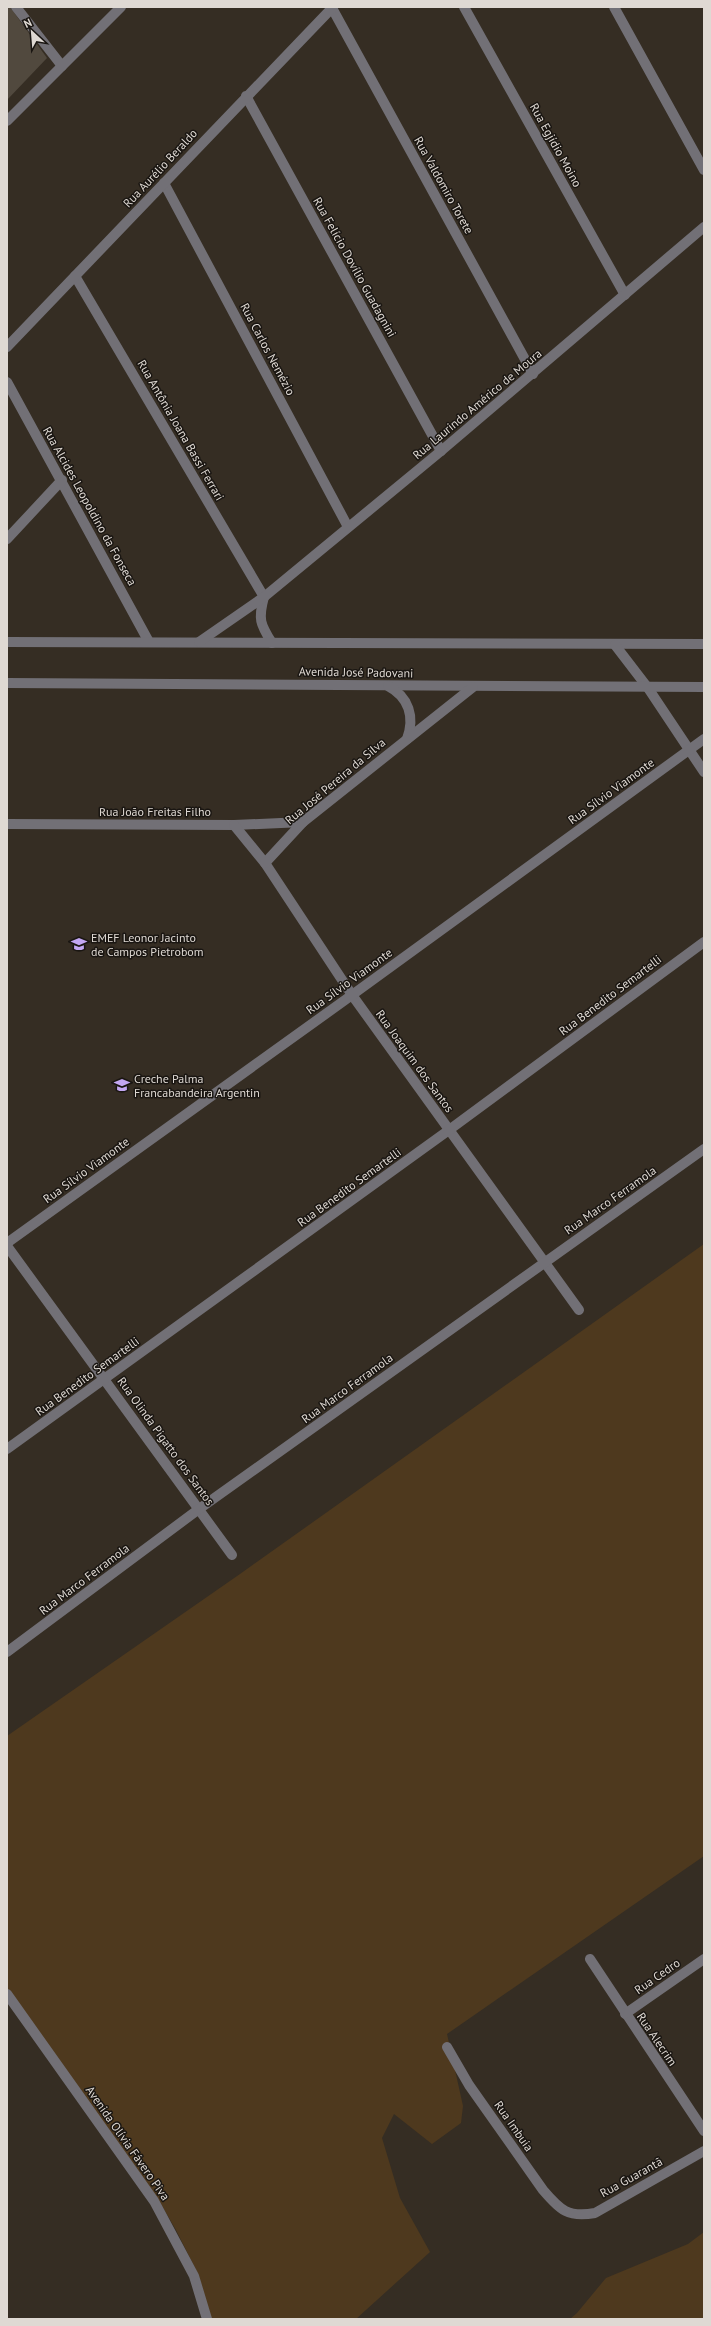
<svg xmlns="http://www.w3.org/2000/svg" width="711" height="2326" viewBox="0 0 711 2326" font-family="'PT Sans',sans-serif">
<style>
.green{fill:#4e391e}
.building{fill:#51493e}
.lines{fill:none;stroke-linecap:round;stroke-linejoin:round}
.minor{stroke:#727076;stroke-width:10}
.labels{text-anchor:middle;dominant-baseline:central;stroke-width:3;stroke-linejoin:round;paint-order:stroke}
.street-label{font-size:12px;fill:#dfd9d3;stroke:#1a1612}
.poi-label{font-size:12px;fill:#dfd9d3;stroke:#1a1612;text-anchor:start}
</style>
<rect width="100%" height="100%" fill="#352d23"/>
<g class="green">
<path d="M 704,1244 L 704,1856 L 447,2034 L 463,2106 L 461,2123 L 432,2144 L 394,2114 L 382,2138 L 400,2198 L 430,2252 L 356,2319 L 211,2319 L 199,2276 L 176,2230 L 158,2199 L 7,1990 L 7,1736 L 240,1574 Z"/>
<path d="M 704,2232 L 704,2319 L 570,2319 L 577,2313 L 606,2278 L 688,2244 Z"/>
</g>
<path class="building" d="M 7,7 L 10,7 L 47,58 L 7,100 Z"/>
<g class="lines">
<g class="minor">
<path d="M 16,7 L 62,66"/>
<path d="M 464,7 L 625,295"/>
<path d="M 614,7 L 704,170"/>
<path d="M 332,8 L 533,374"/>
<path d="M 246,96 L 441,451"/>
<path d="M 7,121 L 121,7"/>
<path d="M 164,183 L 348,527"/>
<path d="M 75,276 L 264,597"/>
<path d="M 7,347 L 333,7"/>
<path d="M 7,382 L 149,642"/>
<path d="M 7,539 L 62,480"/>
<path d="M 264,597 C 258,619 260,624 272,643"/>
<path d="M 7,642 L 704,644"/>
<path d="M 199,642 L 264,597 L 441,451 L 704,227"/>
<path d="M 615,645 L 648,688 L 704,772"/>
<path d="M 7,683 L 704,687"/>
<path d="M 388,686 C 409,697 415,717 407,739"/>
<path d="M 7,824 L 234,825 L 303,822"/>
<path d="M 234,825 L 265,863 L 352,995 L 579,1310"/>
<path d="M 265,863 L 303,822 L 473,687"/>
<path d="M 7,1243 L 352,995 L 704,739"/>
<path d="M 7,1246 L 232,1555"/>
<path d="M 7,1449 L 449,1130 L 704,942"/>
<path d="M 7,1652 L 199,1509 L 704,1149"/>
<path d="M 590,1959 L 704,2131"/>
<path d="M 7,1994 L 154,2201 L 194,2276 L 207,2319"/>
<path d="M 625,2014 L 704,1959"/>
<path d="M 447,2047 L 469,2085 L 543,2190 C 560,2210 568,2218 595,2213 L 704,2151"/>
</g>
</g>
<defs>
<symbol id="school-bare" viewBox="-9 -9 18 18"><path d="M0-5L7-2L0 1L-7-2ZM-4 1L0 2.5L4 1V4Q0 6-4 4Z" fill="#c3a7f2" stroke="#1a1612" stroke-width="2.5" paint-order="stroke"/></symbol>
</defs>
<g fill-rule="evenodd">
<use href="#school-bare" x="68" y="933" width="22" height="22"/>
<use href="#school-bare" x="111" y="1074" width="22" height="22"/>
</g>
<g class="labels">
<g class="street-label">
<text transform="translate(556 145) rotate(61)">Rua Egjídio Moino</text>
<text transform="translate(160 168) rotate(-47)">Rua Aurélio Beraldo</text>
<text transform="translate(444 185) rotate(61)">Rua Valdomiro Torete</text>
<text transform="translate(355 267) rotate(61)">Rua Felício Dovílio Guadagnini</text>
<text transform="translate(268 349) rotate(62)">Rua Carlos Nemézio</text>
<text transform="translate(477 404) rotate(-40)">Rua Laurindo Américo de Moura</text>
<text transform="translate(181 430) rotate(60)">Rua Antônia Joana Bassi Ferrari</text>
<text transform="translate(90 506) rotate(61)">Rua Alcides Leopoldino da Fonseca</text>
<text transform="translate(356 672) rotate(1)">Avenida José Padovani</text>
<text transform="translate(335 781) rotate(-40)">Rua José Pereira da Silva</text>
<text transform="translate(611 791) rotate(-36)">Rua Sílvio Viamonte</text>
<text x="155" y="811">Rua João Freitas Filho</text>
<text transform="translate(349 981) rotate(-36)">Rua Sílvio Viamonte</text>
<text transform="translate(610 995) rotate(-37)">Rua Benedito Semartelli</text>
<text transform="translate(415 1061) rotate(54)">Rua Joaquim dos Santos</text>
<text transform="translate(86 1170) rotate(-36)">Rua Sílvio Viamonte</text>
<text transform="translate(349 1187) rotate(-36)">Rua Benedito Semartelli</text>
<text transform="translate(610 1200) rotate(-35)">Rua Marco Ferramola</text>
<text transform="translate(87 1376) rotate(-36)">Rua Benedito Semartelli</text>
<text transform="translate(347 1388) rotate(-36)">Rua Marco Ferramola</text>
<text transform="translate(166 1441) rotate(54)">Rua Olinda Pigatto dos Santos</text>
<text transform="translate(84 1579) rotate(-37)">Rua Marco Ferramola</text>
<text transform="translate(657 1976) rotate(-35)">Rua Cedro</text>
<text transform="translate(657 2039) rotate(56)">Rua Alecrim</text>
<text transform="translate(514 2126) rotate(55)">Rua Imbuia</text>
<text transform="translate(128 2143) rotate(55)">Avenida Olívia Fávero Piva</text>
<text transform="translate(631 2177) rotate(-29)">Rua Guarantã</text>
</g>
<g class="poi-label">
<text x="91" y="937">EMEF Leonor Jacinto<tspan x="91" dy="14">de Campos Pietrobom</tspan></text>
<text x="134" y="1078">Creche Palma<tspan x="134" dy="14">Francabandeira Argentin</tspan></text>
</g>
</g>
<rect width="711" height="2326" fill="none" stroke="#dfd9d3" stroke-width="16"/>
<g transform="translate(32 32) rotate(334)" stroke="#1a1612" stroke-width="3" paint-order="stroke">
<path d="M0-3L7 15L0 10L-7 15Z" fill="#dfd9d3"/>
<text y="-6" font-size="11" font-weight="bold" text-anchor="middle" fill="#dfd9d3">N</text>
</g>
</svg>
